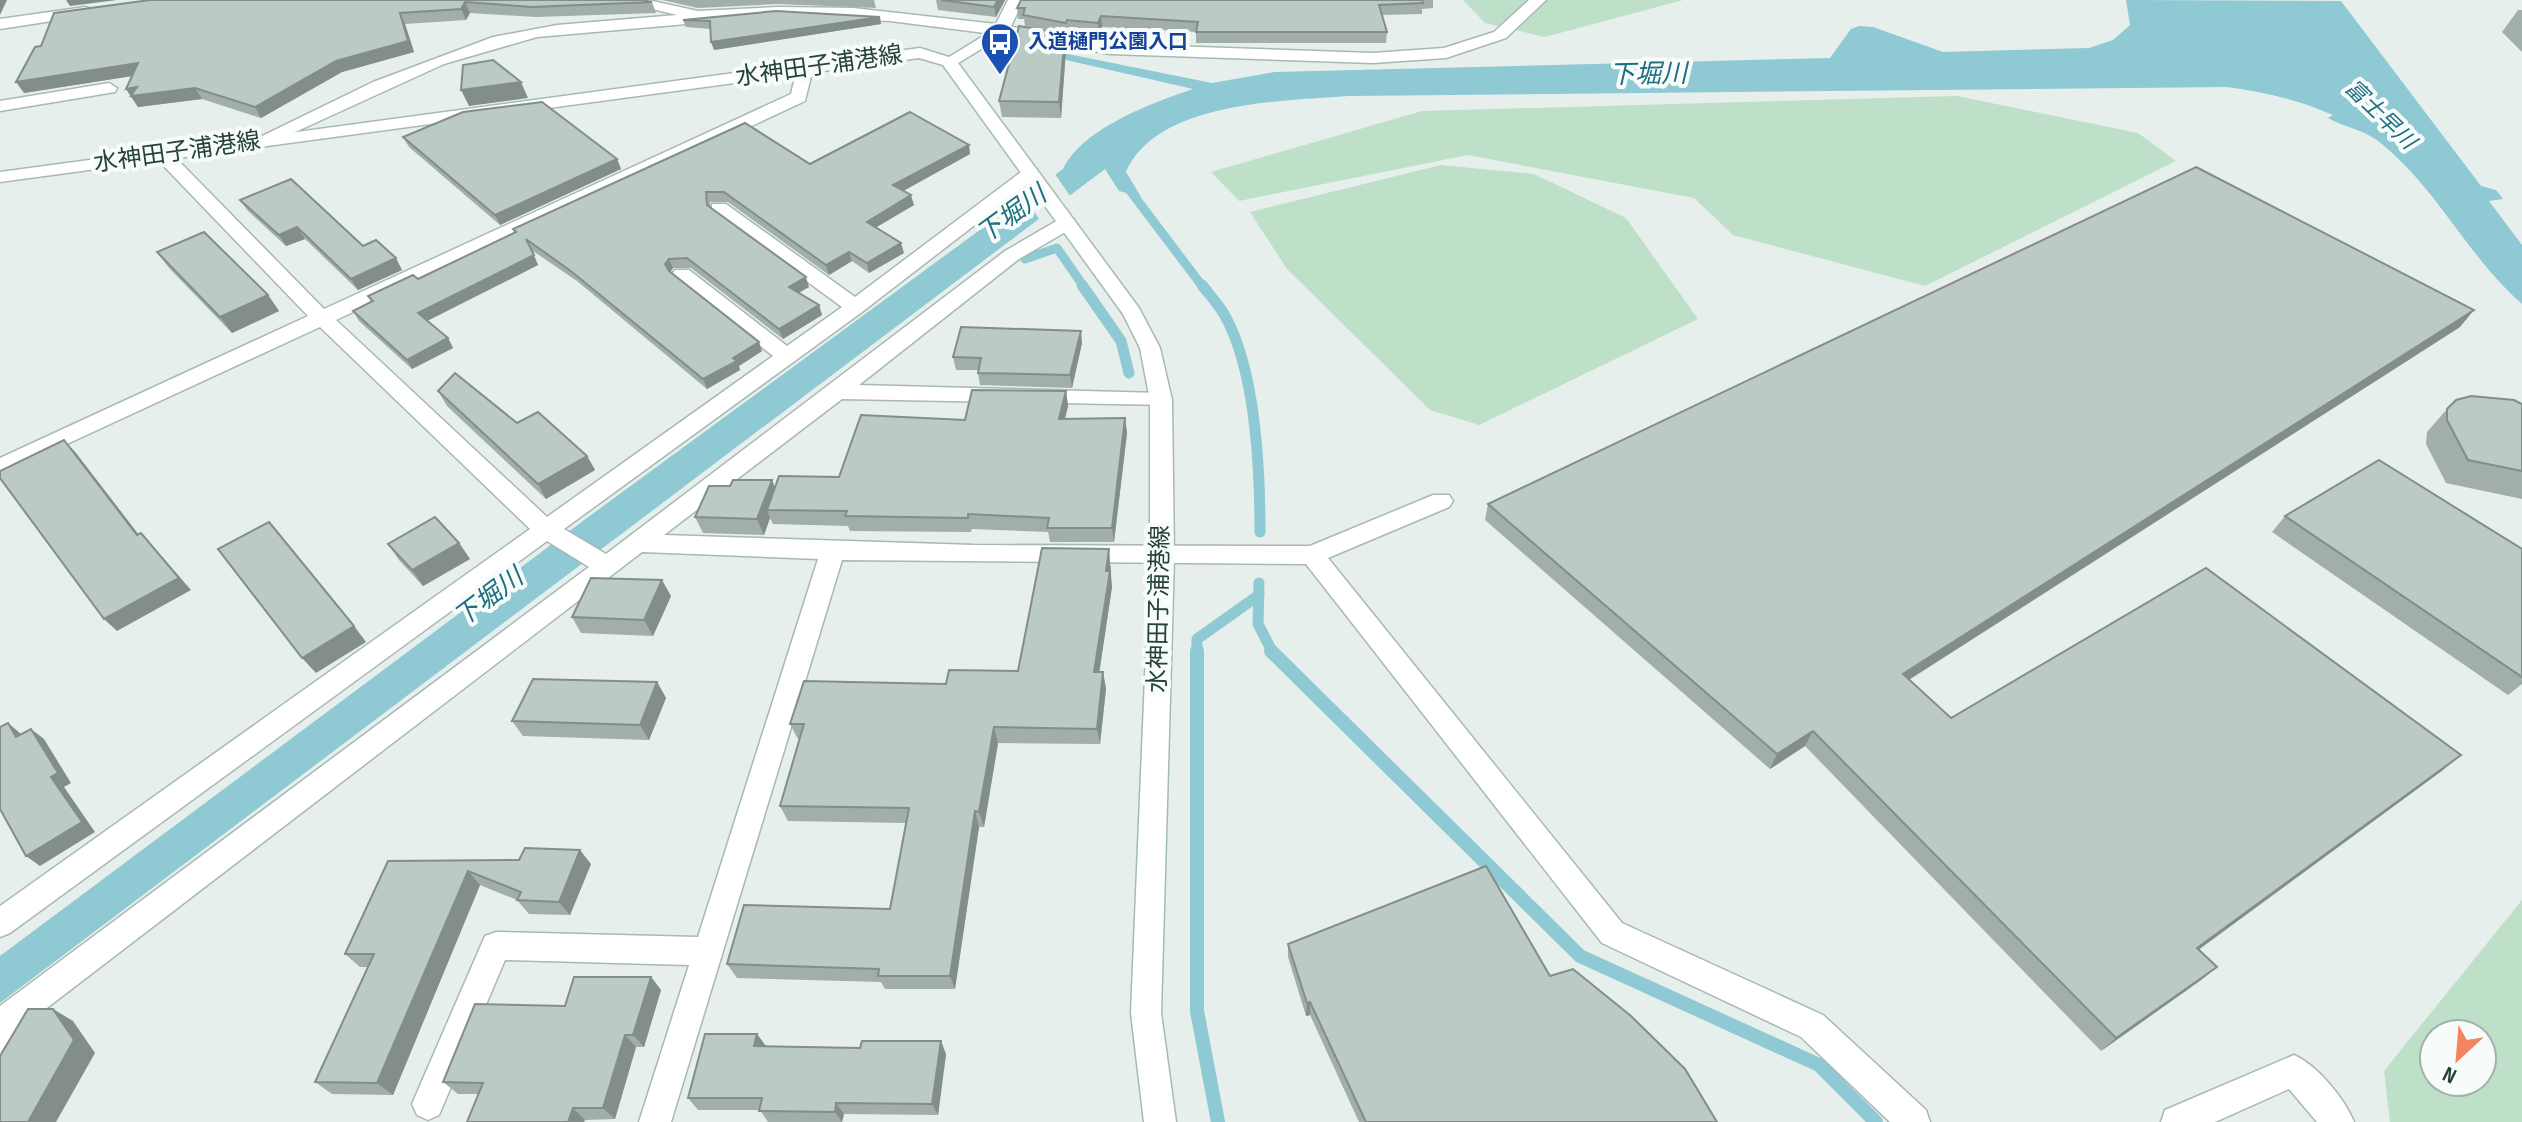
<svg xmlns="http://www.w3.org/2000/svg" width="2522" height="1122" viewBox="0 0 2522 1122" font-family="'Sofia Sans Condensed','Noto Sans JP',sans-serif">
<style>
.green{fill:#bfe0c8;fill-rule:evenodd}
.water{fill:#8ec9d4}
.pier{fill:#e6efeb}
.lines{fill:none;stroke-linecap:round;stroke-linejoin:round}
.stream-far2{stroke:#8ec9d4;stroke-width:9}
.stream-far1{stroke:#8ec9d4;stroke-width:11}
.stream{stroke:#8ec9d4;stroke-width:14}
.lane-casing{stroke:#a8b8b2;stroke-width:3}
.street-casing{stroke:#a8b8b2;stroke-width:3}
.secondary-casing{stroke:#a4bbb3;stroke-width:3}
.lane{fill:#fff;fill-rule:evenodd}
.street{fill:#fff;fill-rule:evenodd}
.secondary{fill:#fff;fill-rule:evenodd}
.wall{fill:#a1aea9}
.shaded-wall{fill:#838d89}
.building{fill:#bbcac4;stroke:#838d89;stroke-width:2}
.labels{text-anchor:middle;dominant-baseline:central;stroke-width:8;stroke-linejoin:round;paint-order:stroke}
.far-transit-label{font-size:20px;font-weight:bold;fill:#164399;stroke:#f7fbf9;text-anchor:start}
.far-water-label{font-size:22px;font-style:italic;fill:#1c6f80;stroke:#f7fbf9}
.street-label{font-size:24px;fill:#24423a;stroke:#f7fbf9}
.water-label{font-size:26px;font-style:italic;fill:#1c6f80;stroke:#f7fbf9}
</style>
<rect width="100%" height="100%" fill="#e6efeb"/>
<g class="green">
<path d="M 1463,0 L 1683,0 L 1545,37 L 1485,23 Z"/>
<path d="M 1957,96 L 2138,133 L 2176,161 L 1925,286 L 1733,235 L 1694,198 L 1468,155 L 1239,201 L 1211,172 L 1422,111 Z"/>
<path d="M 1441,165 L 1534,174 L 1626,218 L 1698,319 L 1479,425 L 1430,410 L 1287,269 L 1250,212 Z"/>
<path d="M 2522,900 L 2522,1122 L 2390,1122 L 2384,1071 ZM 2434,1034 L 2482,1034 L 2482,1082 L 2434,1082 Z"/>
</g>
<path class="water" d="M 2126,0 L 2341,1 L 2481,186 L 2496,190 L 2503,199 L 2489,201 L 2522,245 L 2522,304 C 2467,256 2436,186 2378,141 C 2361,128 2345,128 2328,118 L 2333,115 C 2299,100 2264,92 2227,87 L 1349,96 C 1284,101 1157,101 1126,172 L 1141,197 L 1119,191 L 1105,169 L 0,1003 L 0,956 L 591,515 L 1063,169 C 1083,128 1152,103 1193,89 L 1053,57 L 1028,46 L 1212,83 L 1275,72 L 1830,58 L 1851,29 L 1859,26 L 1873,27 L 1943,52 L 2089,48 L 2113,40 L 2130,25 Z"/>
<path class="pier" d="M 1053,171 L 1072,199 L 1041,222 L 1022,194 Z"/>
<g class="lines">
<g class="stream-far2">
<path d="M 1122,180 L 1203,287"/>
<path d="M 1025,259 L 1057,248 L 1084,287"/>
</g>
<g class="stream-far1">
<path d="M 1082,285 L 1121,341 L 1129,373"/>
<path d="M 1202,285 C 1209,294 1218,304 1224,314 C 1256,370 1260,469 1260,532"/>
<path d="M 1259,583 L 1258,624 L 1273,653"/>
<path d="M 1197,653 L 1197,639 L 1259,595"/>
</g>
<g class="stream">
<path d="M 1197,651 L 1197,1011 L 1218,1122"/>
<path d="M 1271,651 L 1580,956 L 1819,1065 L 1876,1122"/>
</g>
<defs>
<path id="lane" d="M 1529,0 L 1546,0 L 1506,38 L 1446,58 L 1373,63 L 1110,54 L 1004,35 L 955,65 L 941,62 L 1001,25 L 1110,44 L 1373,53 L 1444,48 L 1494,32 Z"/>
<g id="street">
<path d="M 616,0 L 648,0 L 698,11 L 778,7 L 853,8 L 996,24 L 1008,0 L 1024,0 L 1009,30 L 1001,35 L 890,21 L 778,16 L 537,37 L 444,64 L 269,144 L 263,145 L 254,140 L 373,82 L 493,37 L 557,25 L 677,15 Z"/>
<path d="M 85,7 L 91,9 L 91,15 L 0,29 L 0,19 Z"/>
<path d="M 805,63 L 813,68 L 805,101 L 336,320 L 547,517 L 773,356 L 675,278 L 672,274 L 675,270 L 689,270 L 787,346 L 842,307 L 712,212 L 712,204 L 726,204 L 855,297 L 1025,169 L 1037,169 L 1037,177 L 862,312 L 564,529 L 606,554 L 1005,251 L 1060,219 L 1074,219 L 1074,227 L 1019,259 L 859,385 L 1161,393 L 1172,400 L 1169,405 L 842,399 L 664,535 L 974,545 L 1310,546 L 1433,495 L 1449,495 L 1453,501 L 1449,507 L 1328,558 L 1622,923 L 1823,1015 L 1926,1110 L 1930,1122 L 1890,1122 L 1801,1037 L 1602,943 L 1306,564 L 842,560 L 671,1122 L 639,1122 L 689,965 L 505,960 L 439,1115 L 428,1120 L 417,1115 L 412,1104 L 485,936 L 496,932 L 698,937 L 818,559 L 642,552 L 39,1014 L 11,1062 L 0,1067 L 0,1006 L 589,567 L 547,541 L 10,933 L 0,937 L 0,906 L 530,529 L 320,327 L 0,475 L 0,458 L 308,316 L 156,158 L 156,150 L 168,150 L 324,309 L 791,94 L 797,68 Z"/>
<path d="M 109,83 L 117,88 L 115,92 L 0,111 L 0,101 Z"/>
<path d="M 2294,1055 C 2317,1065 2345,1099 2354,1122 L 2317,1122 L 2289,1089 L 2215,1122 L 2161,1122 L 2165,1110 Z"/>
</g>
<path id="secondary" d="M 920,48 L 955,59 L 1139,308 L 1160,348 L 1172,400 L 1174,557 L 1161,1013 L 1176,1122 L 1144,1122 L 1131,1013 L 1150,557 L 1150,400 L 1140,348 L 1123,314 L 943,65 L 919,58 L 0,182 L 0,172 Z"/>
</defs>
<use href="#lane" class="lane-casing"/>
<use href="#street" class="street-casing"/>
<use href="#secondary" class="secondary-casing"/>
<use href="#lane" class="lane"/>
<use href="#street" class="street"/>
<use href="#secondary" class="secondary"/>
</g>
<g class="wall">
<path d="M 150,0 L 652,2 L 656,13 L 536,17 L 470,13 L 466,20 L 405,24 L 414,52 L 342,72 L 261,118 L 202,99 L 138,107 L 126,89 L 132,76 L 24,93 L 41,46 Z"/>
<path d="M 662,0 L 874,0 L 876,8 L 778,4 L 698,8 Z"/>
<path d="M 936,0 L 1005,0 L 996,17 L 938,10 Z"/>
<path d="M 1021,0 L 1433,0 L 1433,8 L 1422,9 L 1422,14 L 1382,15 L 1387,32 L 1386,43 L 1196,43 L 1196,32 L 1102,27 L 1099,33 L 1068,31 L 1068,34 L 1025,26 L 1024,19 L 1018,19 L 1017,8 Z"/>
<path d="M 2518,10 L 2522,10 L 2522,52 L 2502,32 Z"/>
<path d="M 683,20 L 881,24 L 714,50 L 711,29 L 686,27 Z"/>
<path d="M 1066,49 L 1061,118 L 1002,117 L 999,101 Z"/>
<path d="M 403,137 L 617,159 L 621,169 L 500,225 L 409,147 Z"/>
<path d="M 969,145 L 970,154 L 903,191 L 914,205 L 876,227 L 904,253 L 869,273 L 852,261 L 829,275 L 728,202 L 710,202 L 710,207 L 809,287 L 799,293 L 819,305 L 822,315 L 783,339 L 691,268 L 673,268 L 670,272 L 762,351 L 739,366 L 740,370 L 707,389 L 577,281 L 530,249 L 538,265 L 427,321 L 448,338 L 453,348 L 412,369 L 359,321 L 353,311 L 371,302 L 368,296 L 418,279 L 515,233 L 513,229 L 810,164 Z"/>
<path d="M 240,200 L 363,246 L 402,270 L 358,290 L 305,239 L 286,246 L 248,211 Z"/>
<path d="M 157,252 L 268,295 L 279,311 L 232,333 L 169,268 Z"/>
<path d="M 2460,327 L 1909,680 L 1951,718 L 2443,770 L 2198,949 L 2217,967 L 2201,980 L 2101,1051 L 1805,746 L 1770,769 L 1485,520 L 1488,504 Z"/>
<path d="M 1082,343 L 1072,388 L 980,385 L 978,373 L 978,370 L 956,370 L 953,357 Z"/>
<path d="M 438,391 L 517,423 L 587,456 L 595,470 L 546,499 L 447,406 Z"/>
<path d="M 1066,391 L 1068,406 L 1065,419 L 1125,418 L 1127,433 L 1114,542 L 1050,542 L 1048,532 L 972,529 L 971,532 L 850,531 L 848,526 L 773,524 L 770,518 L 764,535 L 703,533 L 695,517 L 730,486 L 772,480 L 775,488 L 839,477 Z"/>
<path d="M 2522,404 L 2522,499 L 2446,483 L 2426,444 L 2427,432 L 2447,409 Z"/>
<path d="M 2285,516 L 2522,549 L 2522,684 L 2508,695 L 2272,532 Z"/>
<path d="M 459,543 L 470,559 L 423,586 L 399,560 L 388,544 Z"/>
<path d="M 1111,565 L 1110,574 L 1112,587 L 1099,672 L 1103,672 L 1106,689 L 1100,744 L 998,743 L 984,827 L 979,827 L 955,989 L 885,989 L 881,982 L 737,978 L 727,964 L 890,909 L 906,823 L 788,821 L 780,806 L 800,739 L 798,739 L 790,724 L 946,684 L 1018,671 Z"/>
<path d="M 671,596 L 653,636 L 581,633 L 572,617 Z"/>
<path d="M 657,682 L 666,698 L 649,740 L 523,736 L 512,721 Z"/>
<path d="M 388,861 L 591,864 L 570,915 L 529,914 L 517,900 L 480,885 L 393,1095 L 332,1094 L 315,1082 L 368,967 L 360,967 L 345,954 Z"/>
<path d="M 1288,944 L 1550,976 L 1717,1122 L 1359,1122 L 1310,1015 L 1306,1016 L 1288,957 Z"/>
<path d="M 651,977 L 661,990 L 644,1047 L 636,1047 L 615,1119 L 585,1120 L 478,1094 L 458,1094 L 443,1082 L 565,1006 Z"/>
<path d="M 766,1047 L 946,1054 L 938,1115 L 844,1114 L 842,1122 L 768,1122 L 760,1110 L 698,1110 L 688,1098 Z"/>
</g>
<g class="shaded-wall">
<path d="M 0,0 L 7,0 L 0,15 Z"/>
<path d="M 66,0 L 117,0 L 70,6 Z"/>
<path d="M 998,0 L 1005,0 L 996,17 L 994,7 Z"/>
<path d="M 465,2 L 470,13 L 466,20 L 461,9 Z"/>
<path d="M 400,13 L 405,24 L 414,52 L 342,72 L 261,118 L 255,107 L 336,61 Z"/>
<path d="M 1101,16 L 1102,27 L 1099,33 L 1098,23 Z"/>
<path d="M 880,17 L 881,24 L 714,50 L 711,42 Z"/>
<path d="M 1065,34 L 1066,49 L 1061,118 L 1059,102 Z"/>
<path d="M 138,63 L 145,74 L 24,93 L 16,82 Z"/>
<path d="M 521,82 L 528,98 L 469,106 L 461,90 Z"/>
<path d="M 137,87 L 195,88 L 202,99 L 138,107 L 126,89 Z"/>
<path d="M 969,145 L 970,154 L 896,195 L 893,185 Z"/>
<path d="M 617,159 L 621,169 L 500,225 L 495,215 Z"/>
<path d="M 911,195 L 914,205 L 870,231 L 867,222 Z"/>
<path d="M 297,227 L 305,239 L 286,246 L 279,235 Z"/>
<path d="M 901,243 L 904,253 L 869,273 L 867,263 Z"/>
<path d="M 849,252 L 852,261 L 829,275 L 826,265 Z"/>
<path d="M 534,255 L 538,265 L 423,323 L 418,313 Z"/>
<path d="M 396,258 L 402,270 L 358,290 L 351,279 Z"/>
<path d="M 669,259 L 673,268 L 669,274 L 665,264 Z"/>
<path d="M 806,277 L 809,287 L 792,296 L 789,287 Z"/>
<path d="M 268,295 L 279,311 L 232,333 L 220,317 Z"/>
<path d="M 819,305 L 822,315 L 783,339 L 779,329 Z"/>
<path d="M 2474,310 L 2460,327 L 1894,689 L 1903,674 Z"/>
<path d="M 1081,331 L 1082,343 L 1072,388 L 1070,375 Z"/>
<path d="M 448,338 L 453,348 L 412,369 L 407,360 Z"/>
<path d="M 759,342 L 762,351 L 739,366 L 740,370 L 707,389 L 703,379 L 733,358 Z"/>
<path d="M 1066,391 L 1068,406 L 1061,434 L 1059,419 Z"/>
<path d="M 1125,418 L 1127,433 L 1114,542 L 1112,528 Z"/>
<path d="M 64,440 L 76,453 L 149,548 L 137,535 Z"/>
<path d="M 587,456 L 595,470 L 546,499 L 538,484 Z"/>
<path d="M 772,480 L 778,497 L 767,510 L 770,518 L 764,535 L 757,519 Z"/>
<path d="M 141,533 L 191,590 L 117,631 L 104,619 Z"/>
<path d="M 459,543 L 470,559 L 423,586 L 412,570 Z"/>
<path d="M 1109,549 L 1112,587 L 1097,688 L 1094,672 Z"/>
<path d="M 662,580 L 671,596 L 653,636 L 644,620 Z"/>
<path d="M 354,626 L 366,642 L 316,673 L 302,658 Z"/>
<path d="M 1103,672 L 1106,689 L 1100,744 L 1097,729 Z"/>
<path d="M 657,682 L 666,698 L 649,740 L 640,725 Z"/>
<path d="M 8,723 L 21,734 L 16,737 Z"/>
<path d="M 994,727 L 998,743 L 984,827 L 979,812 Z"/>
<path d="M 31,729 L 44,739 L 71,783 L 64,787 L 95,832 L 40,866 L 26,856 L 51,777 Z"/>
<path d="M 1813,731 L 1805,746 L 1770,769 L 1777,754 Z"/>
<path d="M 2461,755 L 2443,770 L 2182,962 L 2197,948 Z"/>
<path d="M 975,811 L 979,827 L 955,989 L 950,976 Z"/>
<path d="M 580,850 L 591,864 L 570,915 L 559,902 Z"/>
<path d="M 468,871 L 480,885 L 393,1095 L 377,1083 Z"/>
<path d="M 2217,967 L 2201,980 L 2101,1051 L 2116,1038 Z"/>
<path d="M 651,977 L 661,990 L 644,1047 L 633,1035 Z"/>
<path d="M 1310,1002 L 1310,1015 L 1306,1016 L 1307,1003 Z"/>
<path d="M 53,1009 L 73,1021 L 95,1053 L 56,1122 L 28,1122 Z"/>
<path d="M 757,1034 L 766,1046 L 754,1046 Z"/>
<path d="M 625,1035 L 636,1047 L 615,1119 L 603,1108 Z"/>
<path d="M 941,1041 L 946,1054 L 938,1115 L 932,1104 Z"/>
<path d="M 836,1103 L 844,1114 L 842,1122 L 835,1112 Z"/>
<path d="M 573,1108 L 585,1120 L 584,1122 L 568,1122 Z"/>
</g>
<g class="building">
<path d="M 150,0 L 642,0 L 652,2 L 532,7 L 465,2 L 461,9 L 400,13 L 408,41 L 336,61 L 255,107 L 195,88 L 131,96 L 137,87 L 126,89 L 138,63 L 16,82 L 35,47 L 41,46 L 54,13 Z"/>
<path d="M 941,0 L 998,0 L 994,7 Z"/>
<path d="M 1021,0 L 1422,0 L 1423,3 L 1379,5 L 1387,32 L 1196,32 L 1198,22 L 1101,16 L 1098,23 L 1067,20 L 1066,23 L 1023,15 L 1025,8 L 1017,8 Z"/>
<path d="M 776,11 L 880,17 L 711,42 L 710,21 L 683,20 Z"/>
<path d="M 1019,26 L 1065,34 L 1059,102 L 999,101 Z"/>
<path d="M 493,60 L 521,82 L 461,90 L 463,65 Z"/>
<path d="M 542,102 L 617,159 L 495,215 L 403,137 L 463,112 Z"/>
<path d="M 910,112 L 969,145 L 893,185 L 911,195 L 867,222 L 901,243 L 867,263 L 849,252 L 826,265 L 724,192 L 706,192 L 707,205 L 806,277 L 789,287 L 819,305 L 779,329 L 687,258 L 669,259 L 665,264 L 669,271 L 759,342 L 733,358 L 737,361 L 703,379 L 572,272 L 526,239 L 534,255 L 418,313 L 448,338 L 407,360 L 353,311 L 373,301 L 368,296 L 413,275 L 418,279 L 516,232 L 513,229 L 745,123 L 810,164 Z"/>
<path d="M 2196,167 L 2474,310 L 1903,674 L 1951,718 L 2206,568 L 2461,755 L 2197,948 L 2217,967 L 2116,1038 L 1813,731 L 1777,754 L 1488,504 Z"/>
<path d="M 291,179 L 363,246 L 376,240 L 396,258 L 351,279 L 297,227 L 279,235 L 240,200 Z"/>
<path d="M 204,232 L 268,295 L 220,317 L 157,252 Z"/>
<path d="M 961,327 L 1081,331 L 1070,375 L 978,373 L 981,358 L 953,357 Z"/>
<path d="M 455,373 L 517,423 L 538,412 L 587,456 L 538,484 L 438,391 Z"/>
<path d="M 972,390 L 1066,391 L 1059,419 L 1125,418 L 1112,528 L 1047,528 L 1049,518 L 968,514 L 968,518 L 845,516 L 847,511 L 767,510 L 779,476 L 839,477 L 861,415 L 965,420 Z"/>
<path d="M 2471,396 L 2514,400 L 2522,404 L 2522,471 L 2468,460 L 2447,420 L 2447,409 L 2456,400 Z"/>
<path d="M 64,440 L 137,535 L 141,533 L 179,578 L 104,619 L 0,478 L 0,471 Z"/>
<path d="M 2379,460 L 2522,549 L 2522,677 L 2285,516 Z"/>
<path d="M 733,480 L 772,480 L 757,519 L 695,517 L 709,486 L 730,486 Z"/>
<path d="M 435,517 L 459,543 L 412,570 L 388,544 Z"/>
<path d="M 269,522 L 354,626 L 302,658 L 218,549 Z"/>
<path d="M 1042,548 L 1109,549 L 1106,571 L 1110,571 L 1094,672 L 1103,672 L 1097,729 L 994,727 L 979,812 L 975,811 L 950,976 L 878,976 L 879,969 L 727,964 L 744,905 L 890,909 L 909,808 L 780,806 L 804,724 L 790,724 L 804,681 L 946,684 L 949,670 L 1018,671 Z"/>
<path d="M 591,578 L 662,580 L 644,620 L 572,617 Z"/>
<path d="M 533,679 L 657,682 L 640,725 L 512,721 Z"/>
<path d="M 8,723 L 16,737 L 31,729 L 58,773 L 51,777 L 82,822 L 26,856 L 0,809 L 0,727 Z"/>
<path d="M 525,848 L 580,850 L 559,902 L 517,900 L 521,892 L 468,871 L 377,1083 L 315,1082 L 374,954 L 345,954 L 388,861 L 519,860 Z"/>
<path d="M 1486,866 L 1550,976 L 1573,969 L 1631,1016 L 1685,1069 L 1717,1122 L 1366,1122 L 1310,1002 L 1307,1003 L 1288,944 Z"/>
<path d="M 574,977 L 651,977 L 633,1035 L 625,1035 L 603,1108 L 573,1108 L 568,1122 L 467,1122 L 483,1083 L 443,1082 L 475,1004 L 565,1006 Z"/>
<path d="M 28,1009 L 53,1009 L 74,1040 L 28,1122 L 0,1122 L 0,1056 Z"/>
<path d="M 705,1034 L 757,1034 L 754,1046 L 860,1048 L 862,1041 L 941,1041 L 932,1104 L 836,1103 L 835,1112 L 759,1111 L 762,1098 L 688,1098 Z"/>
</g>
<defs>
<symbol id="bus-pin" viewBox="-11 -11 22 30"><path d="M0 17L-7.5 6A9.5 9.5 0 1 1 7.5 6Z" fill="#1a4fb4" stroke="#f7fbf9"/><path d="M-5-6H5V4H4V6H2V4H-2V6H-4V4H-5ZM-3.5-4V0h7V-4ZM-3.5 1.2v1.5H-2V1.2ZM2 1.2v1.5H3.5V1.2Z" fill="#fff"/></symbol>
</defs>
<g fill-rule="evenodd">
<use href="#bus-pin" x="978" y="20" width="44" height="60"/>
</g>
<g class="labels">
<g class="far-transit-label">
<text x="1028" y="42">入道樋門公園入口</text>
</g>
<g class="far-water-label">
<text transform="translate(2380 115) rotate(44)">富士早川</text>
</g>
<g class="street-label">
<text transform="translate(819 66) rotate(-8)">水神田子浦港線</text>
<text transform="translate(177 152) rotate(-8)">水神田子浦港線</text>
<text transform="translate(1159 609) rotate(-89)">水神田子浦港線</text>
</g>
<g class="water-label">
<text transform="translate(1648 75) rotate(-1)">下堀川</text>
<text transform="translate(1012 215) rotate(-36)">下堀川</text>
<text transform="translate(489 598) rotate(-37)">下堀川</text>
</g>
</g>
<g transform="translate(2458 1058) rotate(206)"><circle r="38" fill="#f7fbf9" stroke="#a3b1ad" stroke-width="2"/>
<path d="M0-6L14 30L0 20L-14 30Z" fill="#f4845f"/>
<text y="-12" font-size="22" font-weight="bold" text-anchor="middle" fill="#24423a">N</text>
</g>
</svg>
